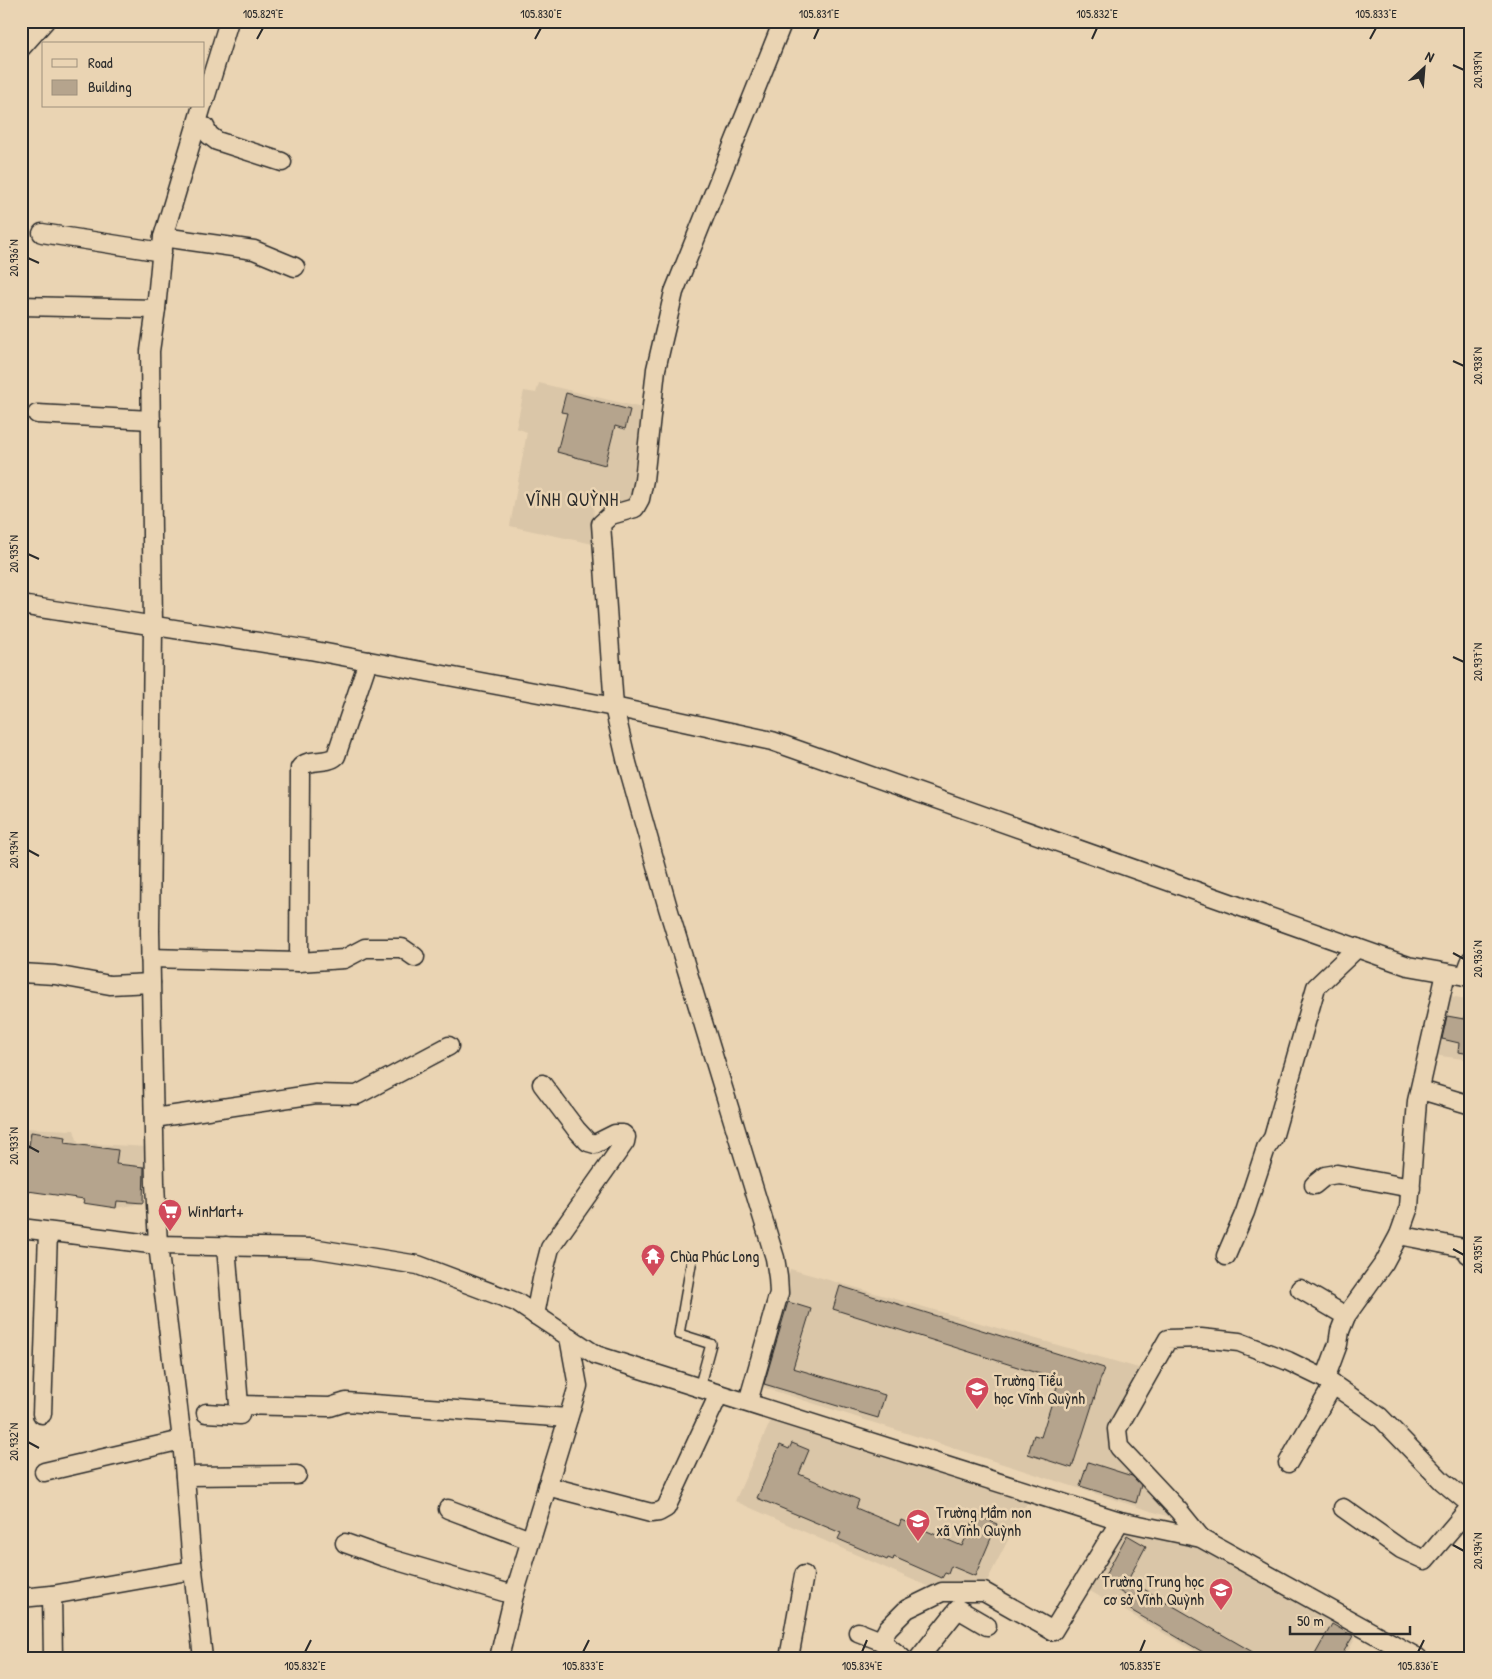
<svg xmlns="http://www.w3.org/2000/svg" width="1492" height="1679" viewBox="0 0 1492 1679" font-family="'Patrick Hand',sans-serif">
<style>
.built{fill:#dac6a8}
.building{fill:#b5a48d;stroke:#2b2b2b}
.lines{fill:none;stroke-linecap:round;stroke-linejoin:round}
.service-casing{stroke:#2b2b2b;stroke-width:12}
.minor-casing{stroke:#2b2b2b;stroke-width:21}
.service{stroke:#ead4b3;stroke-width:9}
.minor{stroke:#ead4b3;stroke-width:18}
.ticks{fill:none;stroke:#2b2b2b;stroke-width:2}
.labels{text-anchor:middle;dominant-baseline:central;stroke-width:5;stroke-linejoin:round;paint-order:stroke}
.poi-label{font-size:16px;fill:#2b2b2b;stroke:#ead4b3;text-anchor:start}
.neighbourhood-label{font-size:18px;letter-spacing:1px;fill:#2b2b2b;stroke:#ead4b3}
.neatline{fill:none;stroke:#2b2b2b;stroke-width:2}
.ticks-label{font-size:12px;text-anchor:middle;fill:#2b2b2b}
</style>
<rect width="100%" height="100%" fill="#ead4b3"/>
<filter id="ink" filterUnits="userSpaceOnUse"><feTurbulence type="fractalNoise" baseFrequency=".02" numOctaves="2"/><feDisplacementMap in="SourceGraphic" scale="10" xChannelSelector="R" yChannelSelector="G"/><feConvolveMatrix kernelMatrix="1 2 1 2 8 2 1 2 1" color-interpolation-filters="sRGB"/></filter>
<g filter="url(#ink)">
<g class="built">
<path d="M 539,383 L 642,408 L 630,503 L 594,496 L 593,544 L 510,526 L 527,432 L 516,428 L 524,391 L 536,393 Z"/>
<path d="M 1445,995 L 1471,1000 L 1471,1060 L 1433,1055 Z"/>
<path d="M 21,1128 L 74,1130 L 78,1143 L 148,1147 L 143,1203 L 116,1208 L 83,1203 L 83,1199 L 21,1190 Z"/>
<path d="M 790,1269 L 1142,1369 L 1108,1434 L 1173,1513 L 1170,1517 L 1128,1504 L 759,1386 Z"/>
<path d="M 771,1420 L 1029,1499 L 986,1583 L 929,1587 L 735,1501 Z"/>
<path d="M 1122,1525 L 1201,1544 L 1358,1634 L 1344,1658 L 1207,1658 L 1083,1587 Z"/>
</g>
<g class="building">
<path d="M 566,393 L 630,410 L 625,429 L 615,426 L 605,465 L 557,452 L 567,413 L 561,412 Z"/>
<path d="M 1447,1016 L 1464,1019 L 1464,1016 L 1471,1016 L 1471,1054 L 1458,1052 L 1459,1043 L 1442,1039 Z"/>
<path d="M 31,1132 L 66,1137 L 65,1143 L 118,1150 L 116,1164 L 144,1167 L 143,1203 L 117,1201 L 116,1208 L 83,1203 L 84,1199 L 21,1190 L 21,1158 L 24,1159 L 26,1147 L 29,1147 Z"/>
<path d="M 840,1286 L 1104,1368 L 1072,1468 L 1028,1454 L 1034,1435 L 1041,1437 L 1059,1380 L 833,1309 Z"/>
<path d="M 788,1302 L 811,1309 L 793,1368 L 885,1395 L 878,1418 L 764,1384 Z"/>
<path d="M 792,1443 L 809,1450 L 799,1474 L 859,1500 L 856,1508 L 899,1526 L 901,1520 L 962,1546 L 976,1515 L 997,1524 L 975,1576 L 951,1566 L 948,1574 L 945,1573 L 942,1578 L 894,1557 L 893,1560 L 888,1558 L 887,1560 L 838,1539 L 841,1533 L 757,1498 L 780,1445 L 789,1449 Z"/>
<path d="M 1088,1462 L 1132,1476 L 1141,1485 L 1136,1503 L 1080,1486 Z"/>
<path d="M 1127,1535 L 1146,1546 L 1128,1580 L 1263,1658 L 1213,1658 L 1122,1605 L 1127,1596 L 1102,1581 Z"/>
<path d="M 1332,1624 L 1353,1636 L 1340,1658 L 1313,1658 Z"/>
</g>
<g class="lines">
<defs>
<path id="service" d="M 692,1259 L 679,1334 L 711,1344 L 699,1388"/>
<g id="minor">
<path d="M 21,48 L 45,21"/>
<path d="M 204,102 L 229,21"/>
<path d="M 202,106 L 163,237 L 156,309 L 150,351 L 153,626 L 150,931 L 155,1183 L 158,1245 L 182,1440 L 191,1553 L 203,1658"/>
<path d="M 197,125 L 205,127 L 209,135 L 217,141 L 282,162"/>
<path d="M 42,233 L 162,252"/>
<path d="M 163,237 L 254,250 L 295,267"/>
<path d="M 21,306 L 156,309"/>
<path d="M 37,414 L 151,420"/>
<path d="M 21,605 L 310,650 L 614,707 L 772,741 L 1408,966 L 1471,977"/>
<path d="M 150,958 L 299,962 L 344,959 L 365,948 L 402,948 L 415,957"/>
<path d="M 299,962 L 300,768 C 308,757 326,765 336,756 L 368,661"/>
<path d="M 21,973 L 55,975 L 110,985 L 151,983"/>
<path d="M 1465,976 L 1471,960"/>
<path d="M 1421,1090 L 1471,1105"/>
<path d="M 154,1118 L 316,1094 L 357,1095 L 449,1046"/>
<path d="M 1314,1185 L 1325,1176 L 1337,1174 L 1411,1188"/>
<path d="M 21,1228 L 158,1245 L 312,1248 L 418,1265 L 516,1302 L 596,1355 L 1120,1521 L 1201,1538 L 1418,1658"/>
<path d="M 1399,1235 L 1464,1248 L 1468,1250 L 1468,1254"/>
<path d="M 226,1246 L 239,1405"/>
<path d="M 1226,1256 L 1245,1212 L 1266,1148 L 1273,1138 L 1316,987 L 1357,948"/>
<path d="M 1300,1289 L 1346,1316"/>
<path d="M 535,1315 L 542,1279 L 550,1248 L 625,1142 L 626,1137 L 623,1134 L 615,1134 L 595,1144 L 588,1142 L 576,1129 L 542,1084"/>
<path d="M 1325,1379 L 1338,1344 L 1340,1331 L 1346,1316 L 1384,1263 L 1399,1235 L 1409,1207 L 1417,1101 L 1446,973"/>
<path d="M 748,1402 L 779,1293 L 778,1277 L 775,1258 L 668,908 L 627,763 L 614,707 L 601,524 L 611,515 L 635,508 L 640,499 L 644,480 L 656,369 L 674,292 L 783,21"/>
<path d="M 206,1413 L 240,1415 L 239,1405 L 330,1407 L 346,1402 L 568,1418"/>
<path d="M 42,1414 L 48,1232"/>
<path d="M 1288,1463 L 1333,1385"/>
<path d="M 44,1472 L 182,1440"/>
<path d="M 185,1476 L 297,1475"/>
<path d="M 547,1486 L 651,1513 L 659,1512 L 666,1508 L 719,1394"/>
<path d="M 1343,1508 L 1401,1549 L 1425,1560 L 1471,1506"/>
<path d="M 448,1509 L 530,1540"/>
<path d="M 1201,1538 L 1179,1511 L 1119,1447 L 1117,1429 L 1168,1339 L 1201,1338 L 1239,1342 L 1288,1361 L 1325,1379 L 1380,1417 L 1442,1481 L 1471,1505"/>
<path d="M 345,1543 L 384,1557 L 514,1595"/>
<path d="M 52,1595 L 193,1570"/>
<path d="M 21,1598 L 52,1595 L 53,1658"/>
<path d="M 858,1632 L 881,1641 L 888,1628 L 907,1609 L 942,1592 L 984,1592 L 1053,1631 L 1120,1521"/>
<path d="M 881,1641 L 902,1658"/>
<path d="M 499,1658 L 514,1595 L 578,1386 L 569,1337"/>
<path d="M 789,1658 L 804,1575"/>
<path d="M 919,1658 L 958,1609 L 987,1626"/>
</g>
</defs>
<use href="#service" class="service-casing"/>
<use href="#minor" class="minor-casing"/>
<use href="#service" class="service"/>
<use href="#minor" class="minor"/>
</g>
</g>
<path class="ticks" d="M 257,39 L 263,28M 535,39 L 541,28M 814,39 L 819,28M 1092,39 L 1097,28M 1370,39 L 1376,28M 1453,65 L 1464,70M 28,258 L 39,263M 1453,361 L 1464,366M 28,554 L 39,559M 1453,657 L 1464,662M 28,850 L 39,856M 1453,953 L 1464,959M 28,1146 L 39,1152M 1453,1249 L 1464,1255M 28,1442 L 39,1448M 1453,1545 L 1464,1551M 305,1652 L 311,1640M 583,1652 L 589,1640M 862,1652 L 867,1640M 1140,1652 L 1145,1640M 1418,1652 L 1424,1640"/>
<defs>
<symbol id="supermarket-pin" viewBox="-11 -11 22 30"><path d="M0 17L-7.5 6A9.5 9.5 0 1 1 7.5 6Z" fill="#d1495b" stroke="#ead4b3"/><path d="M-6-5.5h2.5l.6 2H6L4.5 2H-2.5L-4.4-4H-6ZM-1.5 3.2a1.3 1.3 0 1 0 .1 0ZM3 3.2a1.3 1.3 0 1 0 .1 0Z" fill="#fff"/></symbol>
<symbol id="temple-pin" viewBox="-11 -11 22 30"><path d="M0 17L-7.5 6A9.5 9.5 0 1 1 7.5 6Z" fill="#d1495b" stroke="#ead4b3"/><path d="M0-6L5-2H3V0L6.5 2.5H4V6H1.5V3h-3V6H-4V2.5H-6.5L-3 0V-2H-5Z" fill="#fff"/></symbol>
<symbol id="school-pin" viewBox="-11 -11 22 30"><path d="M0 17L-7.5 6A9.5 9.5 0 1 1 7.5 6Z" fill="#d1495b" stroke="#ead4b3"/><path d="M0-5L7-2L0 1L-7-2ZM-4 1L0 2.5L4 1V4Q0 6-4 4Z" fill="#fff"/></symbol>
</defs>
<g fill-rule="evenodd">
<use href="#supermarket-pin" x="156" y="1197" width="28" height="38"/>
<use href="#temple-pin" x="639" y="1242" width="28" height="38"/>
<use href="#school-pin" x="963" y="1375" width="28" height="38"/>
<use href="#school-pin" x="904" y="1507" width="28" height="38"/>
<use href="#school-pin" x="1207" y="1576" width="28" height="38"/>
</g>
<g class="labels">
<g class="poi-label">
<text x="188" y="1211">WinMart+</text>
<text x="670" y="1256">Chùa Phúc Long</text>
<text x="994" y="1380">Trường Tiểu<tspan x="994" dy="18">học Vĩnh Quỳnh</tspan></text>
<text x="936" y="1512">Trường Mầm non<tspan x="936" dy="18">xã Vĩnh Quỳnh</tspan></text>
<text x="1204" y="1581" text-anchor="end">Trường Trung học<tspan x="1204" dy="18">cơ sở Vĩnh Quỳnh</tspan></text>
</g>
<g class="neighbourhood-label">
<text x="572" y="499">VĨNH QUỲNH</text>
</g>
</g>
<rect width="1492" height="1679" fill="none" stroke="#ead4b3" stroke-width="55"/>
<rect x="42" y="42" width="162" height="65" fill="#ead4b3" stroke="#9e907d"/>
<rect x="52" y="59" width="25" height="8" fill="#ead4b3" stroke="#9e907d"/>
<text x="88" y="68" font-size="15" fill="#2b2b2b">Road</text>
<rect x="52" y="80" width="25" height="15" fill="#b5a48d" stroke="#9e907d"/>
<text x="88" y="92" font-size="15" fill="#2b2b2b">Building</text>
<g transform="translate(1424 68) rotate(26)" stroke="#ead4b3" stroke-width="4" paint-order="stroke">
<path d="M0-4L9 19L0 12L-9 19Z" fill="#2b2b2b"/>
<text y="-8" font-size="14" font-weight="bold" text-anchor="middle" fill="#2b2b2b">N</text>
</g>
<path d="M1290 1626v8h120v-8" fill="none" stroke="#2b2b2b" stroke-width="2.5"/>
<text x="1297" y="1626" font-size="15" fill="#2b2b2b" stroke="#ead4b3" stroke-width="4" paint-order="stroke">50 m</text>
<rect x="28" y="28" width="1436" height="1624" class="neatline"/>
<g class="ticks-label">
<text x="263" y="18">105.829°E</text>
<text x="541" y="18">105.830°E</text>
<text x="819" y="18">105.831°E</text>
<text x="1097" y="18">105.832°E</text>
<text x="1376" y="18">105.833°E</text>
<text transform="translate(1478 70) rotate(-90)" y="4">20.939°N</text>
<text transform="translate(14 258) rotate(-90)" y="4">20.936°N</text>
<text transform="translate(1478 366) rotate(-90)" y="4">20.938°N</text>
<text transform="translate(14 554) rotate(-90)" y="4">20.935°N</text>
<text transform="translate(1478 662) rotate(-90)" y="4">20.937°N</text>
<text transform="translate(14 850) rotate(-90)" y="4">20.934°N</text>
<text transform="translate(1478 959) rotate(-90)" y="4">20.936°N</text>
<text transform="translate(14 1146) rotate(-90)" y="4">20.933°N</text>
<text transform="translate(1478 1255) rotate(-90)" y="4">20.935°N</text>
<text transform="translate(14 1442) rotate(-90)" y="4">20.932°N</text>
<text transform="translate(1478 1551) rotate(-90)" y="4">20.934°N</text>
<text x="305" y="1670">105.832°E</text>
<text x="583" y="1670">105.833°E</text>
<text x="862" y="1670">105.834°E</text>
<text x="1140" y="1670">105.835°E</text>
<text x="1418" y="1670">105.836°E</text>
</g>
</svg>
